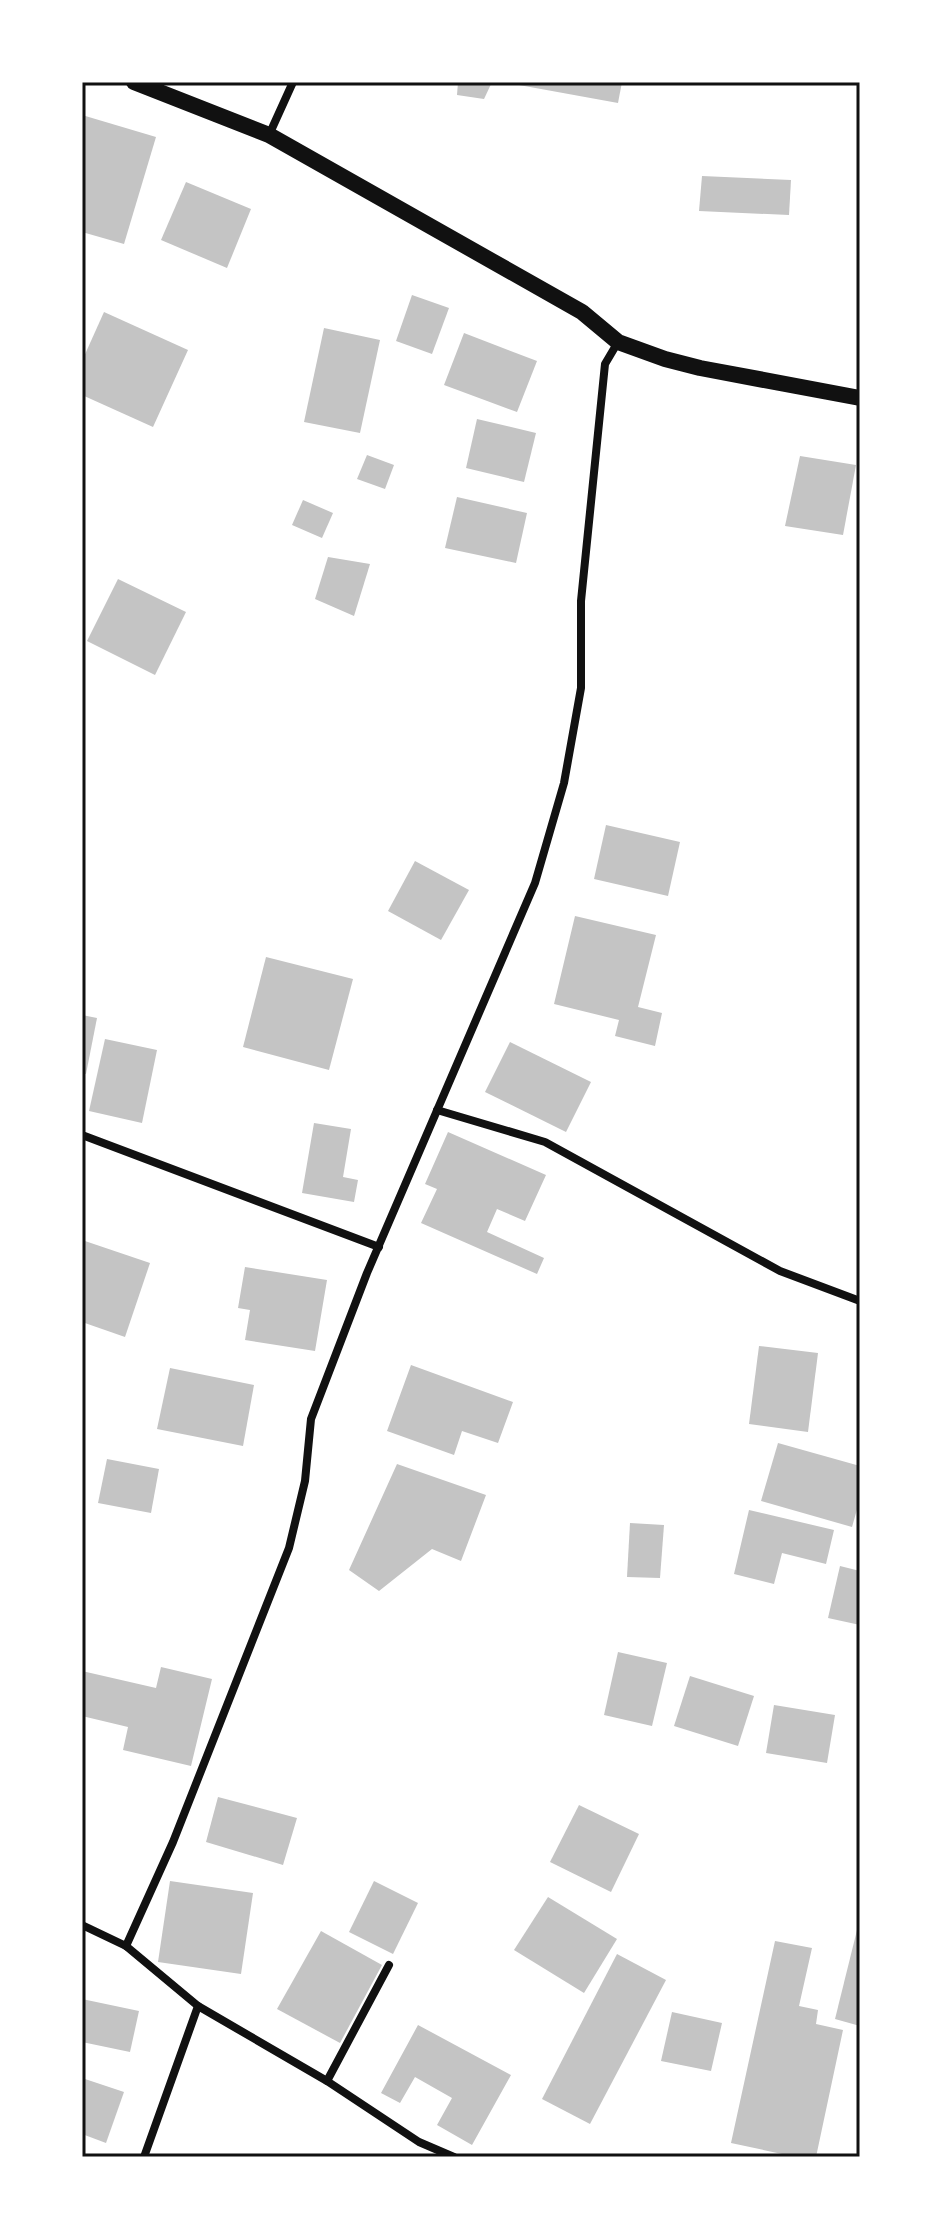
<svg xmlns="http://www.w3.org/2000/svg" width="942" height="2239" viewBox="0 0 942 2239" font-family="Helvetica,sans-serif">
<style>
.building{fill:#c4c4c4}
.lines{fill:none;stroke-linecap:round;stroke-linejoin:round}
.minor{stroke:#111;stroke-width:8}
.secondary{stroke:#111;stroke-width:16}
.neatline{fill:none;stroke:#111;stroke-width:3}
</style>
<rect width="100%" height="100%" fill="#fff"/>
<g class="building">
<path d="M 458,82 L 492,82 L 484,99 L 457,95 Z"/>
<path d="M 502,82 L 622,82 L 618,103 Z"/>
<path d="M 82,115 L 156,137 L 124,244 L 82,232 Z"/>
<path d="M 702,176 L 791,180 L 789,215 L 699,211 Z"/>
<path d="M 186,182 L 251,209 L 227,268 L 161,240 Z"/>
<path d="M 412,295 L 449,308 L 432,354 L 396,341 Z"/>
<path d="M 104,312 L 188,350 L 153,427 L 82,395 L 82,361 Z"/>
<path d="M 324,328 L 380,340 L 360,433 L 304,422 Z"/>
<path d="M 464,333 L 537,361 L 517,412 L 444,385 Z"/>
<path d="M 477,419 L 536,433 L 524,482 L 466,468 Z"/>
<path d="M 367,455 L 394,465 L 385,489 L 357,479 Z"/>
<path d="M 800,456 L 856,465 L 843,535 L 785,526 Z"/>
<path d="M 457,497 L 527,513 L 516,563 L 445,548 Z"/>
<path d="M 303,500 L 333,513 L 322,538 L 292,525 Z"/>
<path d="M 328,557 L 370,564 L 354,616 L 315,599 Z"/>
<path d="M 118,579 L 186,612 L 155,675 L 87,641 Z"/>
<path d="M 606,825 L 680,842 L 668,896 L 594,879 Z"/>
<path d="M 415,861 L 469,890 L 441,940 L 388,911 Z"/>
<path d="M 575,916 L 656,935 L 638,1007 L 662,1013 L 655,1046 L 615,1036 L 619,1020 L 554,1004 Z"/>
<path d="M 266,957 L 353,979 L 329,1070 L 243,1047 Z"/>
<path d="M 82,1015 L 97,1018 L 86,1074 L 82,1073 Z"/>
<path d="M 105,1039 L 157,1050 L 142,1123 L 89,1111 Z"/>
<path d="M 510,1042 L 591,1082 L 566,1132 L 485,1092 Z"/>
<path d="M 314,1123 L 351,1129 L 343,1177 L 358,1180 L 354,1202 L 302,1193 Z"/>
<path d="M 448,1132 L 546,1175 L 525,1221 L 497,1209 L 487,1232 L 544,1258 L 537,1274 L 421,1223 L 437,1189 L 425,1184 Z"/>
<path d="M 82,1240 L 150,1263 L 125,1337 L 82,1322 Z"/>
<path d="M 245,1267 L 327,1280 L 315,1351 L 245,1340 L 250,1310 L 238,1308 Z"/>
<path d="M 759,1346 L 818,1353 L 808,1432 L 749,1424 Z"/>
<path d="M 411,1365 L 513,1402 L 498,1443 L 462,1431 L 454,1455 L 387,1431 Z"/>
<path d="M 170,1368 L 254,1385 L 243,1446 L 157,1429 Z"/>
<path d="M 778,1443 L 860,1466 L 860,1499 L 852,1527 L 761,1501 Z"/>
<path d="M 107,1459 L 159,1469 L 151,1513 L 98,1503 Z"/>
<path d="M 397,1464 L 486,1495 L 461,1561 L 432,1549 L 379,1591 L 349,1570 Z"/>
<path d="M 749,1510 L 834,1530 L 826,1564 L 782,1553 L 774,1584 L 734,1574 Z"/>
<path d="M 630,1523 L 664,1525 L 660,1578 L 627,1577 Z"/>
<path d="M 840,1566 L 860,1571 L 860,1625 L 828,1618 Z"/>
<path d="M 618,1652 L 667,1663 L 652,1726 L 604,1715 Z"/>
<path d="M 161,1667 L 212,1679 L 191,1766 L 123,1750 L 128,1727 L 82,1716 L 82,1671 L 156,1688 Z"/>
<path d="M 690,1676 L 754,1696 L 738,1746 L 674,1726 Z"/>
<path d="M 774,1705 L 835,1715 L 827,1763 L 766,1753 Z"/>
<path d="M 218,1797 L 297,1818 L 283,1865 L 206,1842 Z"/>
<path d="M 579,1805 L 639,1834 L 611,1892 L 550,1862 Z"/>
<path d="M 170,1881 L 253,1893 L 241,1974 L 158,1962 Z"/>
<path d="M 374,1881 L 418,1903 L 393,1954 L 349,1932 Z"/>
<path d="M 548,1897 L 617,1939 L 584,1993 L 514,1950 Z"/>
<path d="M 859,1922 L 860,1922 L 860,2026 L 835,2019 Z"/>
<path d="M 321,1931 L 382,1965 L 340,2043 L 277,2009 Z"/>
<path d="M 775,1941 L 812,1948 L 799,2006 L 818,2010 L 816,2024 L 843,2030 L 816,2157 L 796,2157 L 731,2143 Z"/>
<path d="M 617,1954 L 666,1980 L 590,2124 L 542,2099 Z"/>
<path d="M 82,1999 L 139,2011 L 130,2052 L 82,2042 Z"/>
<path d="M 672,2012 L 722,2023 L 711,2071 L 661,2061 Z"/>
<path d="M 418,2025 L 511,2075 L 472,2145 L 437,2125 L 452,2098 L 415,2077 L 400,2103 L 381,2093 Z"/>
<path d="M 82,2078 L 124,2092 L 106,2143 L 82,2134 Z"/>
</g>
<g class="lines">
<g class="minor">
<path d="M 269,135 L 293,82"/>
<path d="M 437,1110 L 545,1142 L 780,1271 L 860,1301"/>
<path d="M 82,1135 L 379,1247"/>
<path d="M 82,1925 L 126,1946 L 198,2006 L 327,2081 L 419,2142 L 454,2157"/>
<path d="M 126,1946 L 173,1842 L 289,1548 L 305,1481 L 311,1419 L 367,1273 L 535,883 L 564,783 L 581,688 L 581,601 L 605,364 L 618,342"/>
<path d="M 327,2081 L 389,1965"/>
<path d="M 144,2157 L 198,2006"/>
</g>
<path class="secondary" d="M 134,82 L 269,135 L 582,312 L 618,342 L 665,359 L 700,368 L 860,398"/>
</g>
<rect width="942" height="2239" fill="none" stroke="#ffffff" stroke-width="168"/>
<rect x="84" y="84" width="774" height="2071" class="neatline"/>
</svg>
